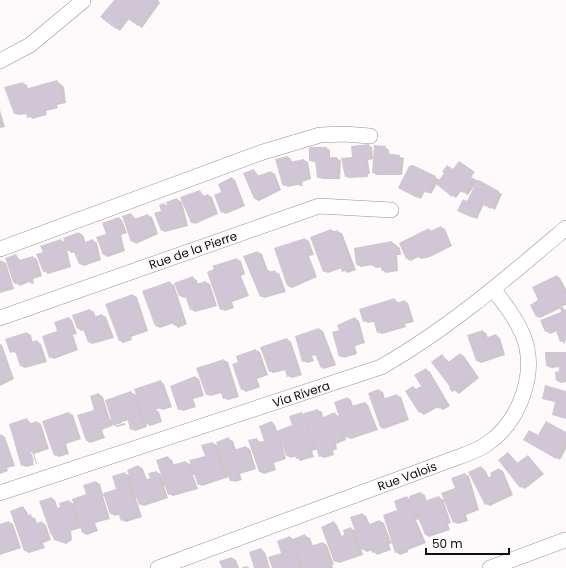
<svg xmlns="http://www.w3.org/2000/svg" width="566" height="568" viewBox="0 0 566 568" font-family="Poppins,sans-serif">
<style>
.shadow{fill:#0003}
.building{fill:#d1c6d6}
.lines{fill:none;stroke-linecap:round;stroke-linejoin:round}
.minor-casing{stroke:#9c8c97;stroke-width:16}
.minor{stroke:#fff;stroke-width:15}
.labels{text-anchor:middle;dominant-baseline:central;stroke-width:3;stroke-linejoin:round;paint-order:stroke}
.street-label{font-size:12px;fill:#120d11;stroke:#fefafc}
</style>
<rect width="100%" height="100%" fill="#fefafc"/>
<g class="shadow">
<path d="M 114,0 L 158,0 L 160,3 L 142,28 L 129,19 L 120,31 L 116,28 Z"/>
<path d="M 57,81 L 64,87 L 66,103 L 57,105 L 58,108 L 46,111 L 47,115 L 32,119 L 28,114 L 18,115 L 14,113 L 23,83 L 27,85 L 28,89 Z"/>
<path d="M 0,110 L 5,127 L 0,128 Z"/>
<path d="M 368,145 L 372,147 L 373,159 L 385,147 L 389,150 L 389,154 L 404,158 L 402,175 L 377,175 L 373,173 L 374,159 L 368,160 L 370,174 L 368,174 L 368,177 L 349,178 L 346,176 L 353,158 Z"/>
<path d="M 326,148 L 330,150 L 330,158 L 337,158 L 341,161 L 340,179 L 322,179 L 318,177 L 317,163 L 310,161 Z"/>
<path d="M 288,157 L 291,159 L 292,163 L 304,160 L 308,162 L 311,179 L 302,182 L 303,186 L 297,185 L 288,187 L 284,185 Z"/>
<path d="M 463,164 L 475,172 L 471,177 L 502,194 L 495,210 L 484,204 L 477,219 L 462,212 L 476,184 L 468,195 L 461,191 L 456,198 L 437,184 L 431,194 L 425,191 L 421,199 L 399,188 L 435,177 L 440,180 Z"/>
<path d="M 254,170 L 259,176 L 271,172 L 275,174 L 281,190 L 259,201 L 255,199 Z"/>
<path d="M 232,178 L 235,180 L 245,206 L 226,214 L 222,212 L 222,193 Z"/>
<path d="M 200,191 L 204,196 L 208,195 L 212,197 L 218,214 L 195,224 L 191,222 Z"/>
<path d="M 177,199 L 182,202 L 188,226 L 165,232 L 161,230 L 164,204 L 168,206 Z"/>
<path d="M 131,214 L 136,219 L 148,215 L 152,217 L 158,234 L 136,244 L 132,241 Z"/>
<path d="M 119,218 L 122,220 L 127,233 L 121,235 L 125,251 L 108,257 L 104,255 L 107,234 Z"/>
<path d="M 441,227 L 445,229 L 452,246 L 430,257 L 421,259 L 418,257 L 411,261 L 407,259 L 429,230 L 432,231 Z"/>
<path d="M 331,230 L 342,233 L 356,270 L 347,273 L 342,268 L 328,273 L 324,271 Z"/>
<path d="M 79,233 L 83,235 L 86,243 L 93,240 L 97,243 L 101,260 L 84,266 L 80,264 L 75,252 L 72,253 L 67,250 L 71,267 L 48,274 L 44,271 L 44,252 L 61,240 L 65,242 Z"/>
<path d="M 305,239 L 309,241 L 314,255 L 309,256 L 317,277 L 292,288 L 288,286 L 275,248 Z"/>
<path d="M 392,242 L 400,248 L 401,255 L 397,255 L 398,271 L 386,273 L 382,270 L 382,267 L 376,268 L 372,265 L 361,267 L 357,265 Z"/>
<path d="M 258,252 L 262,254 L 268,271 L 279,273 L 286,292 L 264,298 L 261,296 Z"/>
<path d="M 16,255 L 21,261 L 33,257 L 37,259 L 42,276 L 33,279 L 34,283 L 32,284 L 29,282 L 20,286 L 16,283 Z"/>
<path d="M 237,259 L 241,261 L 245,274 L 241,276 L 249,296 L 232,302 L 234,308 L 225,311 L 221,309 Z"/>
<path d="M 2,261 L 6,263 L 14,289 L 0,293 L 0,262 Z"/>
<path d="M 557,276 L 560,278 L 566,289 L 566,305 L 561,307 L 566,310 L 565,344 L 561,341 L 557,331 L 550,334 L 546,331 L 562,312 L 561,308 L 540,318 L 536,316 L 540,301 Z"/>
<path d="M 193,278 L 197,280 L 198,285 L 206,282 L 210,284 L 217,306 L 195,312 L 191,309 L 187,297 L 184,298 L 180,296 L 176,283 Z"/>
<path d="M 170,283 L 174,285 L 187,324 L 178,328 L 174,323 L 160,328 L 156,326 Z"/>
<path d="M 133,295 L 137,297 L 148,331 L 131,337 L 132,340 L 123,343 L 119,340 Z"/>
<path d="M 395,300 L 399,303 L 405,301 L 408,303 L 414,322 L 405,324 L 406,327 L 382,334 L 378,332 L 374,322 L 368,323 L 364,321 Z"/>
<path d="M 90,310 L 94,312 L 96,317 L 102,315 L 106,317 L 114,338 L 92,344 L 89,342 L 84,330 L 81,331 L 78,328 Z"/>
<path d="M 69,318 L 72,320 L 77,334 L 73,335 L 78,350 L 54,359 L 50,357 L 59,332 Z"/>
<path d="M 355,318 L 359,321 L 365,343 L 355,346 L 357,354 L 344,358 L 340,356 L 340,331 Z"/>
<path d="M 319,329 L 323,331 L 336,365 L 324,369 L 320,366 L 316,355 L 312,356 L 314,361 L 307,363 L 303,361 L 296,337 Z"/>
<path d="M 482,331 L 486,333 L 488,338 L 496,335 L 500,338 L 505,355 L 481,363 L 477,361 Z"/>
<path d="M 27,333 L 31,335 L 33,343 L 37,341 L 41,344 L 47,362 L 25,368 L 21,366 L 17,353 L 10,352 Z"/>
<path d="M 287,339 L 291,342 L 302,375 L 292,378 L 288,376 L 286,370 L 273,373 L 269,371 Z"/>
<path d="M 0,344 L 2,345 L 14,379 L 0,386 Z"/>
<path d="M 256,350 L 260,352 L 268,375 L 257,379 L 260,387 L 246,392 L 242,389 L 239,363 Z"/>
<path d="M 566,353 L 566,382 L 561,383 L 557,381 L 560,367 L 551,368 L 547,366 Z"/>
<path d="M 460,354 L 464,356 L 479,378 L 459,394 L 451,388 L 442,355 L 449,362 Z"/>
<path d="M 224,360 L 228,362 L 239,397 L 228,400 L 224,398 L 222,393 L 210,396 L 206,394 Z"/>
<path d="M 426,369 L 430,372 L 450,406 L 443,410 L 438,407 L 424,415 L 420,412 L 417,389 L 422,386 Z"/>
<path d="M 195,377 L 199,379 L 204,396 L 193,399 L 196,407 L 183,411 L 179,409 Z"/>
<path d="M 161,382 L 164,384 L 172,407 L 163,410 L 159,408 L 153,408 L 159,412 L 162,422 L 150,426 L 146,423 L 147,427 L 135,431 L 131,429 L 129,420 L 115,424 L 115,426 L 112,424 L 112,426 L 102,430 L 105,438 L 90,443 L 87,441 L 99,394 L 103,397 L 110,420 L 131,392 L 138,396 Z"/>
<path d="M 379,390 L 383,392 L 385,399 L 397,395 L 401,397 L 409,420 L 384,429 L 380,427 Z"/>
<path d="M 348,398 L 351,400 L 353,406 L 365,403 L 368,405 L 378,430 L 351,439 L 345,436 L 346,440 L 336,444 L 337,449 L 333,451 L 334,455 L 324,458 L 320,456 L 318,449 L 312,451 L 314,457 L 300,461 L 296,456 L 291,458 L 287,456 L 283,444 L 282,445 L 286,459 L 274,463 L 276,470 L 264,474 L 260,472 L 257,439 L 261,443 L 265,441 L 272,422 L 275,425 L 277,431 L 293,425 L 302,413 L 306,415 L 318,410 L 322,412 L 323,418 L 335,414 L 340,417 Z"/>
<path d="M 69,413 L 73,415 L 81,439 L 66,444 L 69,454 L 59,457 L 55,455 Z"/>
<path d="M 27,419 L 32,424 L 37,422 L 41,424 L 49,449 L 34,454 L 37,463 L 36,464 L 32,452 L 30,452 L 34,465 L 26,467 L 22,465 Z"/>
<path d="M 125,423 L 125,425 L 117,427 L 115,426 Z"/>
<path d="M 566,434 L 566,449 L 560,460 L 525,440 L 539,436 Z"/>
<path d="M 2,435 L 5,437 L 15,466 L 7,468 L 8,471 L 0,474 L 0,436 Z"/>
<path d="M 229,439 L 233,441 L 236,450 L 246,447 L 250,449 L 256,469 L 240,474 L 242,480 L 234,482 L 229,477 L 202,486 L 198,484 L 195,475 L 193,475 L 198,489 L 173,496 L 169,494 L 166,486 L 164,486 L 168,498 L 144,506 L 140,504 L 138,498 L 136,498 L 142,517 L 126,522 L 122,520 L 120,514 L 115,516 L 111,514 L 105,496 L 103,496 L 110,519 L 95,523 L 98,531 L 87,535 L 83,533 L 81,528 L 71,531 L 72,540 L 66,544 L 55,540 L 52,498 L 55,500 L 58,509 L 69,501 L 74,504 L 87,495 L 96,482 L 100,484 L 103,495 L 117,490 L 125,473 L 130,476 L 128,470 L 139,466 L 143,469 L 147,480 L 151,479 L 157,472 L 162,475 L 168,457 L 172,460 L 174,466 L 186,462 L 192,465 L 205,460 L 213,443 L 219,446 Z"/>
<path d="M 508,453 L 518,463 L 528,456 L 544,474 L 525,489 L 521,487 Z"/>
<path d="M 481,467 L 485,470 L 489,478 L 499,469 L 503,471 L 513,495 L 490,506 L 486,504 Z"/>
<path d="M 465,474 L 469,476 L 479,510 L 466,515 L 468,521 L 458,524 L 454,522 L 446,501 L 444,502 L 451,523 L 448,524 L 450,530 L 429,537 L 426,535 L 420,519 L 416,520 L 426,543 L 408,550 L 408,552 L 400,555 L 396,552 L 393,543 L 389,544 L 391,550 L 377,555 L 372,550 L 367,552 L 361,548 L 363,555 L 339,563 L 335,561 L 334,522 L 337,525 L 342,537 L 351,528 L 356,531 L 362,514 L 366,516 L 370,525 L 380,521 L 384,523 L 391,542 L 393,541 L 398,510 L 407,497 L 412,500 L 421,493 L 425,495 L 427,502 L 439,497 L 445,501 Z"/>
<path d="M 23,507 L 26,510 L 29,516 L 35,518 L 37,524 L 42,522 L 46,525 L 51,540 L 43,543 L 45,548 L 29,553 L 25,551 L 11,511 Z"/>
<path d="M 9,522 L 13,524 L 21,548 L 0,555 L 0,525 Z"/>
<path d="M 306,536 L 310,538 L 313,546 L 323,543 L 327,545 L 334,565 L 332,565 L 333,568 L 273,568 L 282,554 L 290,537 L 293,539 Z"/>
<path d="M 261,549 L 265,552 L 270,568 L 255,568 Z"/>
<path d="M 232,558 L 236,560 L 239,568 L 223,568 Z"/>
<path d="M 246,566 L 250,568 L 241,568 Z"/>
</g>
<g class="building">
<path d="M 114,0 L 157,0 L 138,26 L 125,17 L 116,29 L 100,17 Z"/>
<path d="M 57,80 L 63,96 L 62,96 L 63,101 L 54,103 L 55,106 L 43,109 L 44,113 L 27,118 L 26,112 L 14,114 L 4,87 L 23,82 L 25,89 Z"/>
<path d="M 369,144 L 370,158 L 364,158 L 367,173 L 364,173 L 365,175 L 345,177 L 341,158 L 352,157 L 351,146 Z"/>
<path d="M 374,145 L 386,146 L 385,153 L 400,155 L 398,174 L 372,173 Z"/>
<path d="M 309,147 L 327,147 L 327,157 L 337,157 L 337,177 L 317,178 L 315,161 L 309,161 Z"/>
<path d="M 288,156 L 289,162 L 304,159 L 308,178 L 298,180 L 300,185 L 296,185 L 295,183 L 283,186 L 282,184 L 275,159 Z"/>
<path d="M 459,161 L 472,170 L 468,175 L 474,179 L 463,193 L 457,189 L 452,197 L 436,184 L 444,173 L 442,172 L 447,165 L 453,169 Z"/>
<path d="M 413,165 L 436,176 L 427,193 L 421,190 L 417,198 L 398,188 L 409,166 Z"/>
<path d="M 254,169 L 257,176 L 271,171 L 278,188 L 254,199 L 243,173 Z"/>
<path d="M 232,177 L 241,204 L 221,213 L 214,195 L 221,192 L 218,184 Z"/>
<path d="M 479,180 L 499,191 L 491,209 L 480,203 L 473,218 L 457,211 L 463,199 L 467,201 L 477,181 Z"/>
<path d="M 200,190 L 202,196 L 208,194 L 214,212 L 191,223 L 180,197 Z"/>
<path d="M 177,198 L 185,224 L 161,231 L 154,213 L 161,211 L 159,205 L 164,203 L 166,209 L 168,208 L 166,202 Z"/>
<path d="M 131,213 L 134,219 L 148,214 L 155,232 L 131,242 L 122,216 Z"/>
<path d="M 119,217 L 124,231 L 118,233 L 122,249 L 103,255 L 96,237 L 106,234 L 102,223 Z"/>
<path d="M 441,226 L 449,243 L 425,255 L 424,254 L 416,258 L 415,255 L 406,259 L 399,243 L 429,228 L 430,231 Z"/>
<path d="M 331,229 L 333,232 L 338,230 L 352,268 L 342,272 L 340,266 L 323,272 L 310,237 Z"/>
<path d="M 79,232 L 83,243 L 93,239 L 98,255 L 98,258 L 79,264 L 73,250 L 68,251 L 63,238 Z"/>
<path d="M 305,238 L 310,253 L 306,254 L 314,275 L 287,286 L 274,248 Z"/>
<path d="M 61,239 L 68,265 L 43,272 L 36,254 L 43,252 L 40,246 Z"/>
<path d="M 392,241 L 393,245 L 396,244 L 397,253 L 394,254 L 395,269 L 382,271 L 380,265 L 372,266 L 371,263 L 356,265 L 354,248 Z"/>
<path d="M 258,251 L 265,271 L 269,270 L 270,272 L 275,270 L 283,290 L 260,297 L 243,256 Z"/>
<path d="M 16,254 L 19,260 L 33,256 L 39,273 L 30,277 L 31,281 L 27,282 L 27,280 L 15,284 L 13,282 L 5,258 Z"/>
<path d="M 237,258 L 242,272 L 238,274 L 245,294 L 229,300 L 231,306 L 220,310 L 207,272 L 214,269 L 212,266 Z"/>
<path d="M 2,260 L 11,284 L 10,287 L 0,290 L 0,261 Z"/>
<path d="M 557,275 L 566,294 L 566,301 L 536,317 L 530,305 L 538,300 L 532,287 Z"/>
<path d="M 193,276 L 196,284 L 206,281 L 214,304 L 190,310 L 185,295 L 179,296 L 174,283 Z"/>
<path d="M 170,281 L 184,322 L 174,326 L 172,321 L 155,326 L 142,291 Z"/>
<path d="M 133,294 L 145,329 L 128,335 L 129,338 L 119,341 L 105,304 Z"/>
<path d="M 395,298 L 396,303 L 405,300 L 410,320 L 402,322 L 403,325 L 377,333 L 373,319 L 363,322 L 359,309 Z"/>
<path d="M 563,307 L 564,310 L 566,310 L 566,340 L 560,342 L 555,328 L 545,332 L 540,320 L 561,312 L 560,308 Z"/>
<path d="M 90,309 L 93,317 L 102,314 L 111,336 L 88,342 L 82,327 L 77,329 L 72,315 Z"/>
<path d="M 69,317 L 74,332 L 70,333 L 75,348 L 49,358 L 42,336 L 57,331 L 54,322 Z"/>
<path d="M 355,317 L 362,341 L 351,344 L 354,352 L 339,357 L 332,332 L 339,330 L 337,325 Z"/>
<path d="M 319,328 L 332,363 L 321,368 L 314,352 L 309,354 L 311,359 L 302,362 L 295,336 Z"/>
<path d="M 483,330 L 485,338 L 496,334 L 502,353 L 476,361 L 467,335 Z"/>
<path d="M 27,332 L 31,342 L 37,340 L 44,360 L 20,366 L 15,351 L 10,353 L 5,339 Z"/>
<path d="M 287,338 L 299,373 L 287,377 L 284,367 L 269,372 L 260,347 Z"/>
<path d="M 0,347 L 11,377 L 0,381 Z"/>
<path d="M 256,349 L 264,373 L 254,377 L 256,385 L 241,390 L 232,364 L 238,362 L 236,356 Z"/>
<path d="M 545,352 L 566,352 L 566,380 L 556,381 L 555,372 L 559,371 L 559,365 L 546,366 Z"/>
<path d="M 460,353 L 476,375 L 452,392 L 449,388 L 450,387 L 431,362 L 442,354 L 448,362 Z"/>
<path d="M 224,359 L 236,395 L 223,399 L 220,390 L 206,395 L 196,368 Z"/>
<path d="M 426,368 L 446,404 L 438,409 L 435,404 L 419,413 L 405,391 L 413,386 L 416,389 L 421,386 L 414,375 Z"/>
<path d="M 195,376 L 201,394 L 190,397 L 193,405 L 178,410 L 170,386 Z"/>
<path d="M 161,380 L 169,405 L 155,410 L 159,420 L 146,424 L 134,389 Z"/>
<path d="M 545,385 L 566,391 L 566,419 L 552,415 L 555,402 L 542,399 Z"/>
<path d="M 379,389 L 383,399 L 397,394 L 406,418 L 380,427 L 368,393 Z"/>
<path d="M 131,391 L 144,425 L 130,430 L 127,417 L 122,419 L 122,423 L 113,426 L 105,400 Z"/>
<path d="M 99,393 L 109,424 L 99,428 L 102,436 L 86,441 L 77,415 L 94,410 L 90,396 Z"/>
<path d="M 348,397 L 351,406 L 365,402 L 366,403 L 375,428 L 346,438 L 334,402 Z"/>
<path d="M 318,409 L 321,418 L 335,412 L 343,438 L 332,442 L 334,447 L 329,449 L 331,453 L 319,457 L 304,413 Z"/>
<path d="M 69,412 L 77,437 L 62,442 L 66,452 L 54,456 L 42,421 Z"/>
<path d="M 302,412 L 313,447 L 308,449 L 310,455 L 296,459 L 294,454 L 286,456 L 277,431 L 292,425 L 289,416 Z"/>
<path d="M 27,418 L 29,424 L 37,421 L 46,447 L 31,452 L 34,461 L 21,466 L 9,424 Z"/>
<path d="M 272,421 L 283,457 L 271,461 L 273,468 L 259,472 L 248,440 L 257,438 L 258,442 L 264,441 L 259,426 Z"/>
<path d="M 546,421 L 566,432 L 566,440 L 556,459 L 523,440 L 529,430 L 538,435 Z"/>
<path d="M 2,434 L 12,464 L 4,466 L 5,469 L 0,471 L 0,435 Z"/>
<path d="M 229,437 L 233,450 L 246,446 L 253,467 L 237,472 L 239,478 L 233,481 L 230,481 L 216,442 Z"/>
<path d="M 213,442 L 224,476 L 198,485 L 189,460 L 205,456 L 201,445 Z"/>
<path d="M 508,452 L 517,463 L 528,455 L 541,471 L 520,488 L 498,460 Z"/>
<path d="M 168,456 L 171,465 L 186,461 L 195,487 L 168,495 L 156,460 Z"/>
<path d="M 138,465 L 144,480 L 150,478 L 148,473 L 157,471 L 164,496 L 139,505 L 127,470 Z"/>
<path d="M 481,466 L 487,478 L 491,476 L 490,473 L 499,468 L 510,493 L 485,505 L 468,472 Z"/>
<path d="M 125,472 L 138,515 L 121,521 L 118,512 L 110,514 L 103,493 L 116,489 L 112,476 Z"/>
<path d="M 465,473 L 476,508 L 463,513 L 465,519 L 453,523 L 441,493 L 455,488 L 451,478 Z"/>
<path d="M 96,481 L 107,517 L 92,521 L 94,529 L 82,533 L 72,499 L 86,494 L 83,485 Z"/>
<path d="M 421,492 L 424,501 L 439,496 L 448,521 L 444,522 L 446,528 L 425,535 L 409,496 Z"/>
<path d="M 407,496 L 415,518 L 413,518 L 423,541 L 395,553 L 383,515 L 397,510 L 394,501 Z"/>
<path d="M 52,497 L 55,509 L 60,507 L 59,503 L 69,500 L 77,526 L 68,529 L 69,535 L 68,538 L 62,542 L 54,540 L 52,535 L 51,535 L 39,501 Z"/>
<path d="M 23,506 L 26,516 L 31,514 L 34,524 L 42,521 L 48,538 L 40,541 L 42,546 L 24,551 L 10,511 Z"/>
<path d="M 363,513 L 367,525 L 380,520 L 388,541 L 386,542 L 388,547 L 372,553 L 370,548 L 362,550 L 350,517 Z"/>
<path d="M 9,521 L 17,546 L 0,552 L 0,524 Z"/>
<path d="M 334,521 L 339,537 L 344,535 L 343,530 L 351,527 L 359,553 L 334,562 L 321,527 Z"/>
<path d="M 305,534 L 310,546 L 323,542 L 330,562 L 328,563 L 330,568 L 303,568 L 293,539 Z"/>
<path d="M 290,536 L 300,568 L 272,568 L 268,557 L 281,553 L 277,541 Z"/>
<path d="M 261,548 L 267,568 L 254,568 L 249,552 Z"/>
<path d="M 232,557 L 236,568 L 222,568 L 219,561 Z"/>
</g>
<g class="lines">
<defs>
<g id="minor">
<path d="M 0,61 L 30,45 L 83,1"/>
<path d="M 0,249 L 263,152 L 320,135 L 344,134 L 370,136"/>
<path d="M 0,318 L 319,206 L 391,210"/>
<path d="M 0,493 L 381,367 C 448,329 507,278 566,228"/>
<path d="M 158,568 L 453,459 C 464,455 477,451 487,444 C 520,421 539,371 522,333 C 515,317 504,303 493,289"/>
<path d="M 490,568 L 565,540"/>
</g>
</defs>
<use href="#minor" class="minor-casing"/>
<use href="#minor" class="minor"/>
</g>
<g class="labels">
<g class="street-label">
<text transform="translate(193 250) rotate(-19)">Rue de la Pierre</text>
<text transform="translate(301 394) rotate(-18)">Via Rivera</text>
<text transform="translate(407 476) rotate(-20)">Rue Valois</text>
</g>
</g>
<path d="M426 548v6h83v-6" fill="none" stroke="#120d11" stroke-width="2"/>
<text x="432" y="548" font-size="12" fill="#120d11" stroke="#fefafc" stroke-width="3" paint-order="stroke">50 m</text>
</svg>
